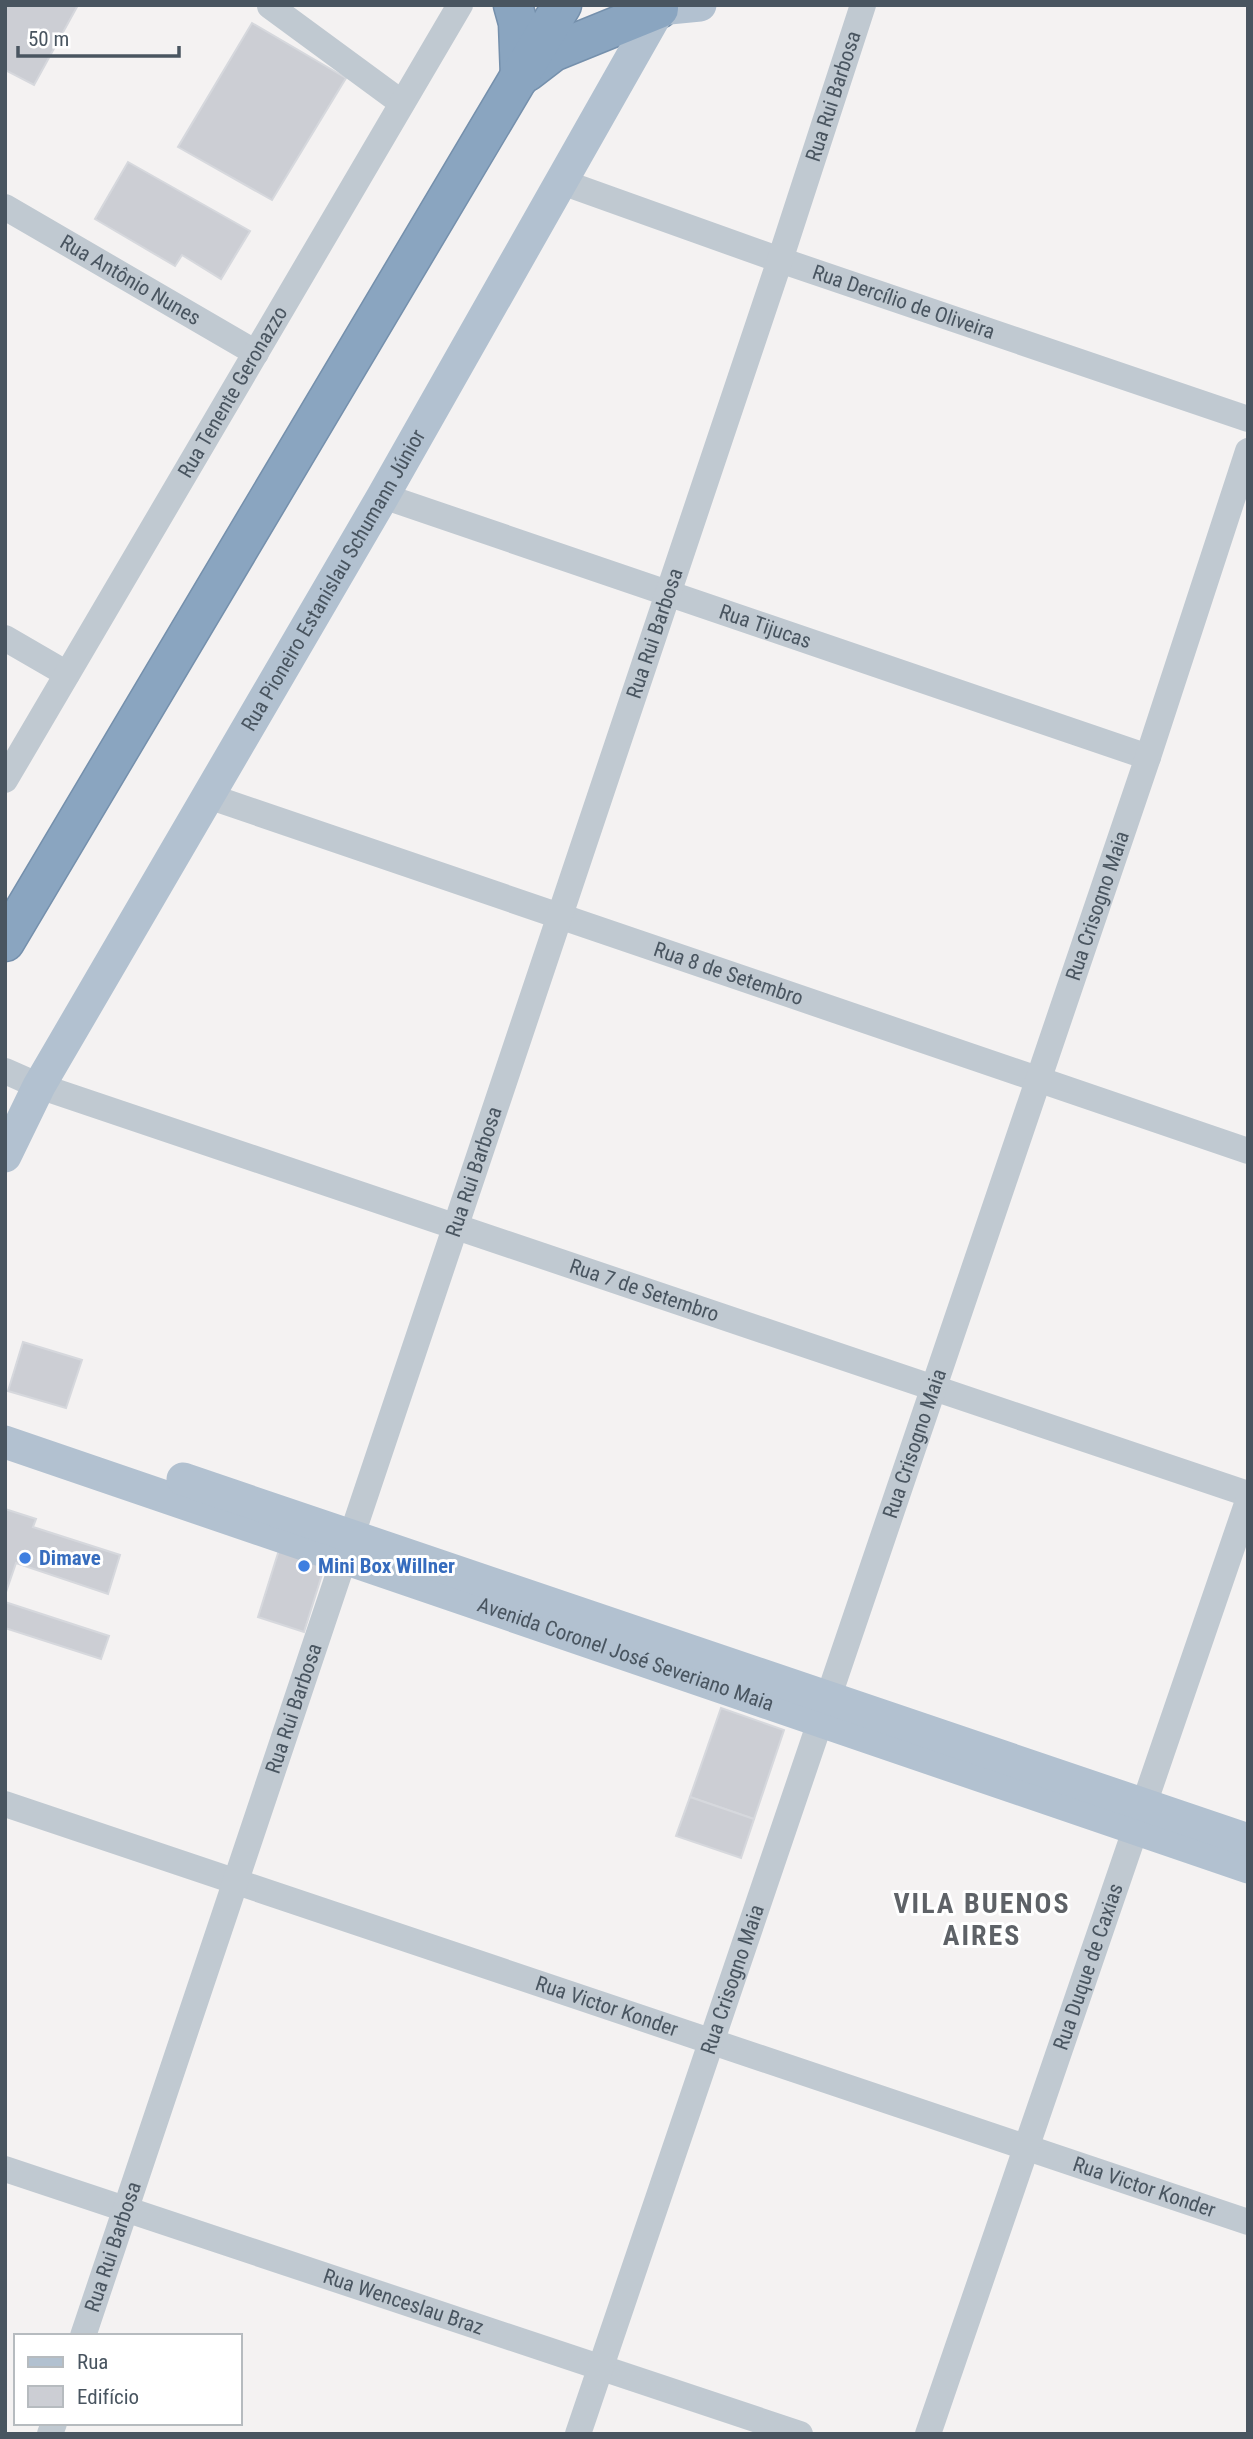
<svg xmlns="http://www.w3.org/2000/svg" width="1253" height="2439" viewBox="0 0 1253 2439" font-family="'Roboto Condensed',sans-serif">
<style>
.building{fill:#ccced4;stroke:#d6d8dd;stroke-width:2}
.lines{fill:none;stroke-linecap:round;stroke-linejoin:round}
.highway-casing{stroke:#7590ac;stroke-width:41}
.minor{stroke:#c0c9d1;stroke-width:26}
.major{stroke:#b2c1d0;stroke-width:33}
.highway{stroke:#8aa5c0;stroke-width:38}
.shop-dot{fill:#3f7fe0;stroke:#fff;stroke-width:2.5}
.labels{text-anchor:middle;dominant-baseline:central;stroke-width:6;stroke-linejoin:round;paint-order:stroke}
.street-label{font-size:21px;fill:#495560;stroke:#fff}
.shop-label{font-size:21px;font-weight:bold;fill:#366cbe;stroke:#fff;text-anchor:start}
.district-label{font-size:28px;font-weight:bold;letter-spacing:2px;fill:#5e6267;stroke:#fff}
</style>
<rect width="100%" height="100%" fill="#f4f2f2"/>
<g class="building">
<path d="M 5,5 L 78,5 L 34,85 L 5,70 Z"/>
<path d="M 252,23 L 346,78 L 272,200 L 178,147 Z"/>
<path d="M 128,162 L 250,231 L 221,279 L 182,255 L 175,266 L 95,219 Z"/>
<path d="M 23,1342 L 82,1360 L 66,1408 L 8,1391 Z"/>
<path d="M 5,1509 L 36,1519 L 33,1527 L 120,1555 L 108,1594 L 16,1563 L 5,1595 Z"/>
<path d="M 279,1550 L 325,1565 L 304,1632 L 258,1617 Z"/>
<path d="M 5,1602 L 109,1636 L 101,1659 L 5,1628 Z"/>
<path d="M 721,1708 L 784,1730 L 754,1819 L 690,1797 Z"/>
<path d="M 690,1797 L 754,1819 L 741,1858 L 676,1836 Z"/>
</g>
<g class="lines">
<defs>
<g id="highway">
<path d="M 513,5 L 518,23 L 520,77"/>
<path d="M 527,72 L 553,52 L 659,9 L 659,5"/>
<path d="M 5,942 L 562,5"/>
</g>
</defs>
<use href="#highway" class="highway-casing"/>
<g class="minor">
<path d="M 270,6 L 402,103"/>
<path id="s1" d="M 562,182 L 780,260 L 1248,419"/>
<path id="s2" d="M 5,207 L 256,353"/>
<path id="s3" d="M 383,496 L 1148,757"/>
<path d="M 5,638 L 67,674"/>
<path id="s4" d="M 5,780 L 460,5"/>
<path id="s5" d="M 208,796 L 1248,1151"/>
<path id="s6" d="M 5,1071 L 39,1086 L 1248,1494"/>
<path id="s7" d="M 5,1804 L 1248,2222"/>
<path id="s8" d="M 5,2169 L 800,2434"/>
<path id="s9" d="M 83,2336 L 780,260 L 863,5"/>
<path d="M 50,2434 L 54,2423"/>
<path id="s10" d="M 578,2434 L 1148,757 L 1248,451"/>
<path id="s11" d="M 928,2434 L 1248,1501"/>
</g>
<g class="major">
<path id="s12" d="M 5,1156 L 39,1086 L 383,496 L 659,9 L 700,5"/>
<path id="s13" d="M 5,1442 L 1248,1867"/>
<path d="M 183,1479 L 1248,1840"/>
</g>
<use href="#highway" class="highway"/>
</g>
<g class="shop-dot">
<circle cx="25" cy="1558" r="7"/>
<circle cx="304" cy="1566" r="7"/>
</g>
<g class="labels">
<g class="street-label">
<text stroke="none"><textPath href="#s9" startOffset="2362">Rua Rui Barbosa</textPath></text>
<text stroke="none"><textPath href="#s2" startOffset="145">Rua Antônio Nunes</textPath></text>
<text stroke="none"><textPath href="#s1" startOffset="362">Rua Dercílio de Oliveira</textPath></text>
<text stroke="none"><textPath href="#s4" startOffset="450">Rua Tenente Geronazzo</textPath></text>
<text stroke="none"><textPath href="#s12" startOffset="663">Rua Pioneiro Estanislau Schumann Júnior</textPath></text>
<text stroke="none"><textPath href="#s3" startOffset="404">Rua Tijucas</textPath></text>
<text stroke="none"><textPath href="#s9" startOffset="1796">Rua Rui Barbosa</textPath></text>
<text stroke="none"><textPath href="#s10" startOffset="1614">Rua Crisogno Maia</textPath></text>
<text stroke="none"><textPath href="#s5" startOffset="550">Rua 8 de Setembro</textPath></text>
<text stroke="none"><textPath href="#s9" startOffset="1228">Rua Rui Barbosa</textPath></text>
<text stroke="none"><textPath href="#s6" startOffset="676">Rua 7 de Setembro</textPath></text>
<text stroke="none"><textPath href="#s10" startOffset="1046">Rua Crisogno Maia</textPath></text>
<text stroke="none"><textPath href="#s13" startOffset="656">Avenida Coronel José Severiano Maia</textPath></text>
<text stroke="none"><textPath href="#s9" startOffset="662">Rua Rui Barbosa</textPath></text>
<text stroke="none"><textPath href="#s11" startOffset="494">Rua Duque de Caxias</textPath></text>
<text stroke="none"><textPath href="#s10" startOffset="480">Rua Crisogno Maia</textPath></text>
<text stroke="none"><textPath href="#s7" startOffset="635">Rua Victor Konder</textPath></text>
<text stroke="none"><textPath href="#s7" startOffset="1202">Rua Victor Konder</textPath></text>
<text stroke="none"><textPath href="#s9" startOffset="94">Rua Rui Barbosa</textPath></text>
<text stroke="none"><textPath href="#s8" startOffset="420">Rua Wenceslau Braz</textPath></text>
</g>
<g class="shop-label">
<text x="39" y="1558">Dimave</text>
<text x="318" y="1566">Mini Box Willner</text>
</g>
<g class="district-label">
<text x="982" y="1903">VILA BUENOS<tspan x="982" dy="32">AIRES</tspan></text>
</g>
</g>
<rect width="1253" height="2439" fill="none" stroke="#495560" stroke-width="14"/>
<rect x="14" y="2334" width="228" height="91" fill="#ffffff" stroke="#b6bbbf" stroke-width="2"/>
<rect x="28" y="2357" width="35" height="10" fill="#b2c1d0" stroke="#b6bbbf" stroke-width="2"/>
<text x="77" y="2369" font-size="21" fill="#495560">Rua</text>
<rect x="28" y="2386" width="35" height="21" fill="#ccced4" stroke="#b6bbbf" stroke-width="2"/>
<text x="77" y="2404" font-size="21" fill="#495560">Edifício</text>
<path d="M18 46v10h161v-10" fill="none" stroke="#495560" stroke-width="3.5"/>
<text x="28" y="46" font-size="21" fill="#495560" stroke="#ffffff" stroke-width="5" paint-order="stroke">50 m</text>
</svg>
